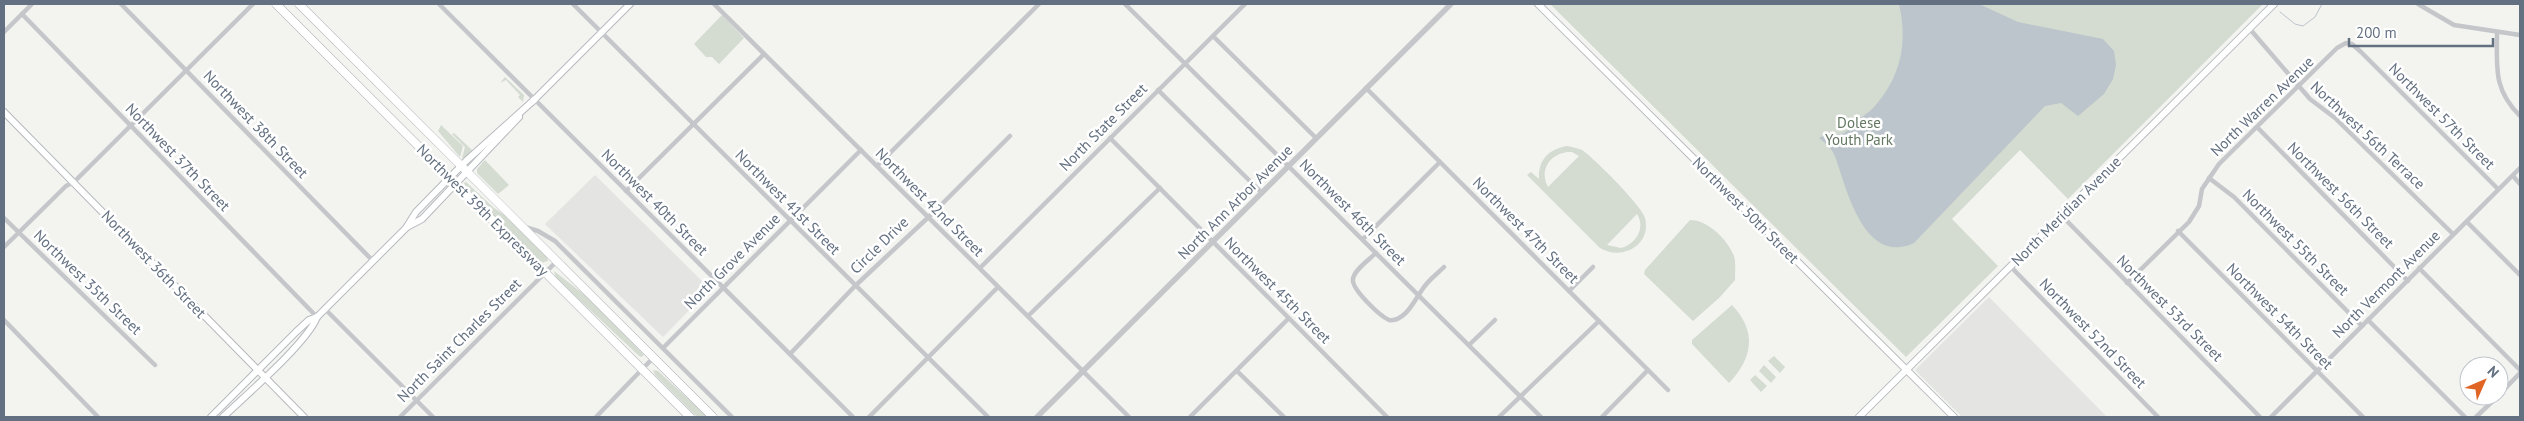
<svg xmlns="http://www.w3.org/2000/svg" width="2524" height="421" viewBox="0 0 2524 421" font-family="'PT Sans',sans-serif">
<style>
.built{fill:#e4e5e3}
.green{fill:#d4dbd1;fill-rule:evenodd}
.water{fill:#bcc5cb}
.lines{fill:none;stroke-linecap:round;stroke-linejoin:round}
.stream{stroke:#bcc5cb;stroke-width:1}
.secondary-casing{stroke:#b6b9be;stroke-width:8}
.trunk-casing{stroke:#b4b6ba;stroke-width:9}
.minor{stroke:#c4c6ca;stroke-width:4.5}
.tertiary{stroke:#c4c6ca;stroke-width:5.5}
.secondary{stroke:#fff;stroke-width:6}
.trunk{stroke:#fff;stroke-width:8}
.labels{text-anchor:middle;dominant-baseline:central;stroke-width:5;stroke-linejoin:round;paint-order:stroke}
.street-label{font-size:15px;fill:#637081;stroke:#fff}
.park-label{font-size:15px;fill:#647862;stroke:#fff}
</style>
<rect width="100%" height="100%" fill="#f3f4f0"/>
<g class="built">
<path d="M 595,175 L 710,289 L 663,337 L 545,224 Z"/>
<path d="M 1989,297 L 2107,417 L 1962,417 L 1915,370 Z"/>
</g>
<g class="green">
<path d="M 1550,4 L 2263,4 L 2068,199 L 2020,150 L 1952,219 L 1998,266 L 1906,357 Z"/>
<path d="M 722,15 L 744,38 L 719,64 L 712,57 L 706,57 L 694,44 Z"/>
<path d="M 505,77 L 524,95 L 523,102 L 518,97 L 520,95 L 506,80 L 500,83 Z"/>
<path d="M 441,125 L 463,146 L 460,157 L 438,131 Z"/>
<path d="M 454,133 L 473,151 L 467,157 L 462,158 L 465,147 L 452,134 Z"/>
<path d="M 1567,146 C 1572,147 1578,148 1582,150 C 1593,157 1643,207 1645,218 C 1652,246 1621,261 1600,248 L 1527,175 L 1531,172 L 1539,179 C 1538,160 1549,149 1567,146 ZM 1572,152 L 1579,156 L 1548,187 C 1538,169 1552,151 1572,152 ZM 1637,214 C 1646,228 1636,244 1621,248 L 1607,245 Z"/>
<path d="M 485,160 L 509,185 L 498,194 L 477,173 L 477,169 Z"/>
<path d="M 466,182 L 494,208 L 505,215 L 547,257 L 548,261 L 541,263 L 465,186 L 464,183 Z"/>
<path d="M 1690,220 C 1708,220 1727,239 1734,256 C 1736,262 1735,273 1735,280 L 1720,297 L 1693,321 L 1644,274 L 1645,270 Z"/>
<path d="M 554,271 L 591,300 L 644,355 L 641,357 L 638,355 L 556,278 Z"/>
<path d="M 1732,305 C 1757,331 1753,358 1729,383 L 1692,344 L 1692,340 Z"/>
<path d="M 1774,356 L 1785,367 L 1780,373 L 1768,361 Z"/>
<path d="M 1764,365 L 1776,377 L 1771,383 L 1759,371 Z"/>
<path d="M 653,370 L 658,371 L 708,417 L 697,417 L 655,375 Z"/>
<path d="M 1755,375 L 1767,386 L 1761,392 L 1750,380 Z"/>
</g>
<path class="water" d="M 1899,4 L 1979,4 L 2018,22 L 2103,39 L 2114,51 L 2116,65 L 2113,79 L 2104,94 L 2078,116 L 2061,103 L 2045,106 L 1914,243 C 1865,266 1847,191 1836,159 C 1834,151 1826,143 1819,138 C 1828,132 1840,138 1848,130 C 1854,125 1847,128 1852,124 C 1859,118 1868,114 1874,107 C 1901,77 1908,43 1899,4 Z"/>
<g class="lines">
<path class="stream" d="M 2280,12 L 2295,24 L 2303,26 L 2315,17 L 2322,4"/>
<defs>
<g id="secondary">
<path d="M 1538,4 L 1954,417"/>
<path d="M 532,102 L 630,4"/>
<path d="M 4,112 L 304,417"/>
<path d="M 407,227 L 422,219 L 519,117"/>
<path d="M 211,417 L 296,332 L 309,320 L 317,317"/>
<path d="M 223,417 C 246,395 307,343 317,317 L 406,228 L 416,212 L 466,161 L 534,100"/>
<path d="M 1859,417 L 2274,4"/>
</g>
<g id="trunk">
<path d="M 276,4 L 690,417"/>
<path d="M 299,4 L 713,417"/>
</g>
</defs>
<use href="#secondary" class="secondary-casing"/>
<use href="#trunk" class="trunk-casing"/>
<g class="minor">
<path d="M 121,4 L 373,261"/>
<path d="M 439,4 L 853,417"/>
<path d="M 573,4 L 988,417"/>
<path d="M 714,4 L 1129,417"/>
<path d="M 1125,4 L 1541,417"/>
<path d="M 2418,4 L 2454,25 L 2520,35"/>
<path d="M 22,14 L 317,317"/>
<path d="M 2249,28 L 2310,99 L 2335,118 L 2453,234"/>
<path d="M 4,32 L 32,4"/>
<path d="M 2497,32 C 2497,68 2493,89 2520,116"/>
<path d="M 1213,36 L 1316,138"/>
<path d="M 1366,88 L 1668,390"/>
<path d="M 1158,90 L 1262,193"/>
<path d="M 2257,127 L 2408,281"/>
<path d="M 1110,138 L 1387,417"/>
<path d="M 877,166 L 1039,4"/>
<path d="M 2513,176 L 2520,184"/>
<path d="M 2209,178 L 2234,197 L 2362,326"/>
<path d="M 626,191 L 764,54"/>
<path d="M 2062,216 L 2260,417"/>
<path d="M 4,218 L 155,365"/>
<path d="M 2467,222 L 2520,275"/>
<path d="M 525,227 L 538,231 L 555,241 L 732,417"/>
<path d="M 2178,231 L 2363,417"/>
<path d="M 1363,239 L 1440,162"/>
<path d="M 4,247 L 66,186 L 74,182 L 253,4"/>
<path d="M 1376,253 C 1370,259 1354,270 1353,279 C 1351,289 1380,316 1389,320 C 1405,322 1414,301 1422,290 C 1427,281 1437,274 1444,267"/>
<path d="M 2010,266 L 2158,417"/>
<path d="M 980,268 L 1245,4"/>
<path d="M 2419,268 L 2520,370"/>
<path d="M 2127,283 L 2189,222 L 2199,206 L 2202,189 L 2219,164 L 2337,48 L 2346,43 L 2352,44 L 2361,52 L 2498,189"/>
<path d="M 1569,291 L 1593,267"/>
<path d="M 325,309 L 433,417"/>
<path d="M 1028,316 L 1160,188"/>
<path d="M 4,320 L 98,417"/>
<path d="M 2368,320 L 2465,417"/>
<path d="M 1469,345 L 1495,320"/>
<path d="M 663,348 L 861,150"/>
<path d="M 790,354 L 855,286 L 935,211 L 1010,136"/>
<path d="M 1237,371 L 1284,417"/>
<path d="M 2499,395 L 2520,373"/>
<path d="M 400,417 L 557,261"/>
<path d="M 596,417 L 653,358"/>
<path d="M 869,417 L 998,287"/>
<path d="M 1190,417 L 1288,319"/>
<path d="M 1499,417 L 1599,321"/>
<path d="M 1602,417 L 1648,370"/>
<path d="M 2271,417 L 2520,168"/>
<path d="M 2476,417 L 2498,396"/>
</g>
<path class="tertiary" d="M 1037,417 L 1451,4"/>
<use href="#secondary" class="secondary"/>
<use href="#trunk" class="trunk"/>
</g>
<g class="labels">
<g class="street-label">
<text transform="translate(2262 106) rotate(-44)">North Warren Avenue</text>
<text transform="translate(2442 116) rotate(45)">Northwest 57th Street</text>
<text transform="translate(256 124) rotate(46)">Northwest 38th Street</text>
<text transform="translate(1103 127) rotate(-45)">North State Street</text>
<text transform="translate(2368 135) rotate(43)">Northwest 56th Terrace</text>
<text transform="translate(178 157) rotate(46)">Northwest 37th Street</text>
<text transform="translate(2341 195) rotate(45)">Northwest 56th Street</text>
<text transform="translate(655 202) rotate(45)">Northwest 40th Street</text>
<text transform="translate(788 202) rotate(45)">Northwest 41st Street</text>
<text transform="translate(930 202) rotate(45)">Northwest 42nd Street</text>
<text transform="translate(1235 202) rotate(-45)">North Ann Arbor Avenue</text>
<text transform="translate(483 210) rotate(45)">Northwest 39th Expressway</text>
<text transform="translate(1746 210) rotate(45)">Northwest 50th Street</text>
<text transform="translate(2066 211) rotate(-45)">North Meridian Avenue</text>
<text transform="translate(1353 212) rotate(45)">Northwest 46th Street</text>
<text transform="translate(1526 230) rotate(45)">Northwest 47th Street</text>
<text transform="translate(2296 242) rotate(45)">Northwest 55th Street</text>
<text transform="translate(879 245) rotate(-44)">Circle Drive</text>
<text transform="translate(732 261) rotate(-45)">North Grove Avenue</text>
<text transform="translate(154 264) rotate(46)">Northwest 36th Street</text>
<text transform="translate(88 282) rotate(44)">Northwest 35th Street</text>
<text transform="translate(2386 284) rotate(-45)">North Vermont Avenue</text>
<text transform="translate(1278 290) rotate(45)">Northwest 45th Street</text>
<text transform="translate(2170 308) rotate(45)">Northwest 53rd Street</text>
<text transform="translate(2280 316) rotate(45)">Northwest 54th Street</text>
<text transform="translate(2093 333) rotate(46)">Northwest 52nd Street</text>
<text transform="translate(459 340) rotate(-45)">North Saint Charles Street</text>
</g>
<g class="park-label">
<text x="1859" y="122">Dolese<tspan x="1859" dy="17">Youth Park</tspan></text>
</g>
</g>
<rect width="2524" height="421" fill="none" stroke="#637081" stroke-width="10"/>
<g transform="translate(2484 381) rotate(45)"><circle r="24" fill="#ffffff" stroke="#c1c6cd"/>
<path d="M0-4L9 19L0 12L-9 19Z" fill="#e06424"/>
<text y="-8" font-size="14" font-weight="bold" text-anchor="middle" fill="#637081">N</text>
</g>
<path d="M2349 38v8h144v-8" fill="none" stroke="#637081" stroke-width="2.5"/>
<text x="2356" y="38" font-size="15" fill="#637081" stroke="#ffffff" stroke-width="4" paint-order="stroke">200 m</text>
</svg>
